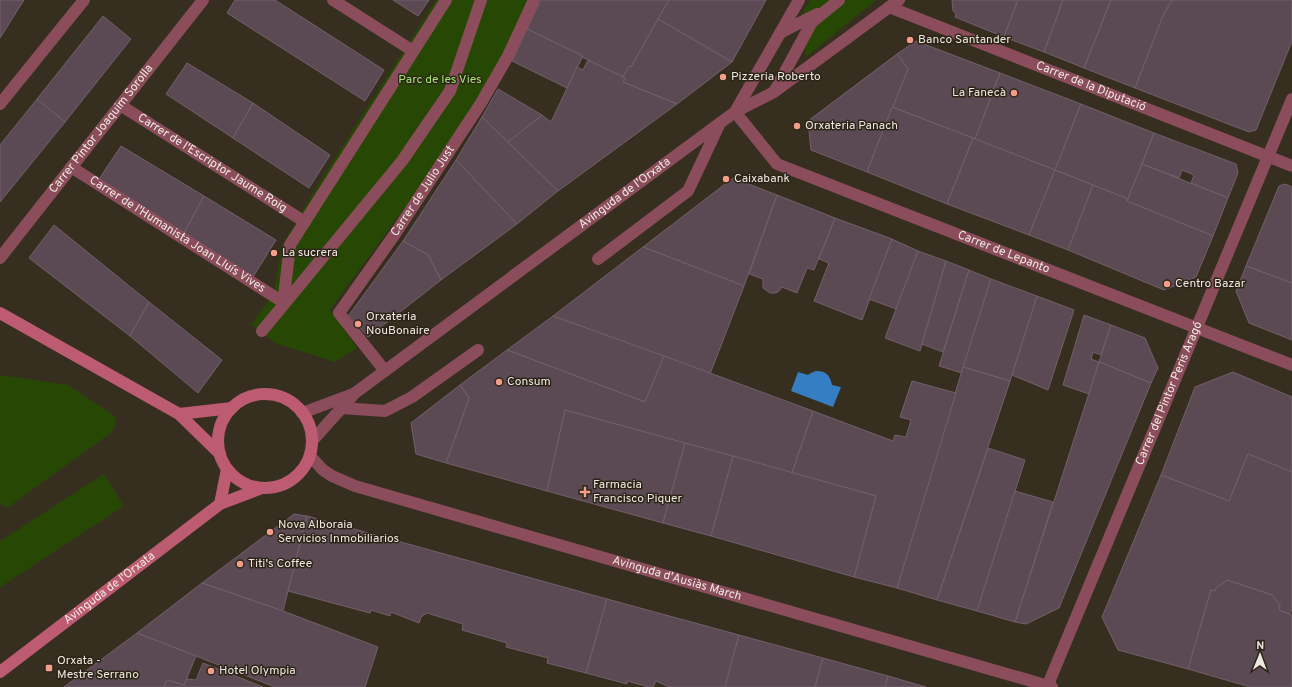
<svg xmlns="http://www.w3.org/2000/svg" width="1292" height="687" viewBox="0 0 1292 687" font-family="Overpass,sans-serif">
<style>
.green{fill:#274805}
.water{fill:#357ec3}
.building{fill:#5b4a54;stroke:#72606a}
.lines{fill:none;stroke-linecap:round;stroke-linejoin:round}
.lane{stroke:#8b4d5c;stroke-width:12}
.street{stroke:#8b4d5c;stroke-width:12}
.secondary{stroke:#bd5b73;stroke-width:12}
.poi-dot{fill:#f49e89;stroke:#2c2517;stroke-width:1.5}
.labels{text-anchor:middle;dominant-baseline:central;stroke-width:3;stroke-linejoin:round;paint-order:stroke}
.poi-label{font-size:12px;fill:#eee9e0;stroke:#2c2517;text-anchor:start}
.park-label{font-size:12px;fill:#a3e474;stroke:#2c2517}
.street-label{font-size:12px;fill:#eee9e0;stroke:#2c2517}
</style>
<rect width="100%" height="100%" fill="#362f20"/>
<g class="green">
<path d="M 436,0 L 531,0 L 481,103 L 330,310 L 357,348 L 335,362 L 275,343 L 251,324 L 274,294 L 282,246 L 314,191 Z"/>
<path d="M 810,0 L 876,0 L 806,57 L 799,19 Z"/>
<path d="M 0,375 L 68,385 L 116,417 L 115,425 L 112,432 L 7,508 L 0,503 Z"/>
<path d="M 104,474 L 124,506 L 0,587 L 0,541 Z"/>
</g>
<path class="water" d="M 816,371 C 826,371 830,375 832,385 L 841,387 L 833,407 L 791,391 L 798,372 L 808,375 L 811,373 Z"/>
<g class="building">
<path d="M 0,0 L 24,0 L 0,38 Z"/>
<path d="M 235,0 L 275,0 L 384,70 L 365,101 L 227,13 Z"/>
<path d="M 393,0 L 429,0 L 418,16 Z"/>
<path d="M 541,0 L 669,0 L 631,67 L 629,66 L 623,77 L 582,57 L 583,56 L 527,29 Z"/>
<path d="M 669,0 L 766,0 L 732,62 L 658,19 Z"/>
<path d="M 952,0 L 1018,0 L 1004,37 L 955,17 L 956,13 L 953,11 Z"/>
<path d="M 1018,0 L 1063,0 L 1044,52 L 1004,37 Z"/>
<path d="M 1063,0 L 1111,0 L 1084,68 L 1044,52 Z"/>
<path d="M 1111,0 L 1172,0 L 1163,16 L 1135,88 L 1084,68 Z"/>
<path d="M 1172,0 L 1292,0 L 1292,41 L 1256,130 L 1249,132 L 1135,88 L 1163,16 Z"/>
<path d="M 103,16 L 131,39 L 65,122 L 37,99 Z"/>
<path d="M 658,19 L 732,62 L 677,104 L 623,82 L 625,78 L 623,77 L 629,66 L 631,67 Z"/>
<path d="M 527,29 L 583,56 L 567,88 L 512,61 Z"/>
<path d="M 916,41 L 1000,73 L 975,139 L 892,107 L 908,69 L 897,54 Z"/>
<path d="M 897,54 L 908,69 L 867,172 L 811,150 L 808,121 Z"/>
<path d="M 588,60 L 625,78 L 623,82 L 677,104 L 558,191 L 508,142 L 542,115 L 551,122 L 577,67 L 583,70 Z"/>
<path d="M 187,63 L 253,103 L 233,138 L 166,94 Z"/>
<path d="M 1000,73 L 1081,104 L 1055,170 L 975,139 Z"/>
<path d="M 498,89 L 542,115 L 508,142 L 482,117 Z"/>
<path d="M 37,99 L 65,122 L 0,202 L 0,145 Z"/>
<path d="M 253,103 L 330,155 L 309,188 L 233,138 Z"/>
<path d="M 1081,104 L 1154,133 L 1128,199 L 1055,170 Z"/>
<path d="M 892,107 L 973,138 L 947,204 L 867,172 Z"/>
<path d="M 482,117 L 558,191 L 517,224 L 456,160 Z"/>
<path d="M 1154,133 L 1236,164 L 1238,173 L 1228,198 L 1191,183 L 1194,175 L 1182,170 L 1179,178 L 1142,164 Z"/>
<path d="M 973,138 L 1055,170 L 1029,235 L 947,204 Z"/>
<path d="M 121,146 L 204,196 L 184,233 L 99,179 Z"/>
<path d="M 456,160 L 517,224 L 441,280 L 428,255 L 403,241 Z"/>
<path d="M 1142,164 L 1228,198 L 1213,236 L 1127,201 Z"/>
<path d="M 1055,170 L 1093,185 L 1068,250 L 1029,235 Z"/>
<path d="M 733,178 L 777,195 L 744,286 L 643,247 Z"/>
<path d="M 1285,184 L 1292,187 L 1292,283 L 1246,266 L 1279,186 Z"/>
<path d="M 1093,185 L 1128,199 L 1127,201 L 1213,236 L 1196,277 L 1164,290 L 1068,250 Z"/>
<path d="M 777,195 L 835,218 L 814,270 L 807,268 L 797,293 L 782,287 L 779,291 L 776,293 L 770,293 L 763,288 L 763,279 L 749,274 Z"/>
<path d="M 204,196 L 276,240 L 253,277 L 184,233 Z"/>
<path d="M 835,218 L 892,239 L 862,320 L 814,301 L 829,263 L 819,259 Z"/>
<path d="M 54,225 L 149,302 L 130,336 L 29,258 Z"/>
<path d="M 892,239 L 918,251 L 896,309 L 869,299 Z"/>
<path d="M 403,241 L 428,255 L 441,280 L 368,337 L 349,315 Z"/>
<path d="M 643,247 L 744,286 L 710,374 L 553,316 Z"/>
<path d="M 918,251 L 946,261 L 920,351 L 885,338 Z"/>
<path d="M 946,261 L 969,270 L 943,352 L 922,344 Z"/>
<path d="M 1246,266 L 1292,283 L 1292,340 L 1249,323 L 1236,291 Z"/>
<path d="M 969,270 L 991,279 L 962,373 L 939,366 Z"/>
<path d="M 991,279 L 1037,296 L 1010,381 L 963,367 Z"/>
<path d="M 1037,296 L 1074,310 L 1048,390 L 1012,375 Z"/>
<path d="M 149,302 L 222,360 L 198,393 L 130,336 Z"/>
<path d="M 1084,315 L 1111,325 L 1101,355 L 1093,352 L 1091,359 L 1099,362 L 1089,394 L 1063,385 Z"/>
<path d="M 553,316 L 664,356 L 645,402 L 507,350 Z"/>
<path d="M 1111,325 L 1145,338 L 1158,368 L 1151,383 L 1099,362 Z"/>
<path d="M 507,350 L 645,402 L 664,356 L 813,411 L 792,473 L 565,410 L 547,491 L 446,463 L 469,398 L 460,385 Z"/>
<path d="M 1099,362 L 1151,383 L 1059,608 L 1026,624 L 1015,622 Z"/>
<path d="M 963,367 L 1010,381 L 937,600 L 897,588 Z"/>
<path d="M 1233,372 L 1292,397 L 1292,472 L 1248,454 L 1229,501 L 1161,475 L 1195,387 Z"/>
<path d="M 912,381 L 956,393 L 897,588 L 854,577 L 876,496 L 792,473 L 813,411 L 893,441 L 895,435 L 906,437 L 911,420 L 900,417 Z"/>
<path d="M 460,385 L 469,398 L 446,463 L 416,454 L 411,423 Z"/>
<path d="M 565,410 L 685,443 L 663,523 L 547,491 Z"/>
<path d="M 685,443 L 733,456 L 711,536 L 663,523 Z"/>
<path d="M 988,448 L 1025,460 L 977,611 L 937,600 Z"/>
<path d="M 1248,454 L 1292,472 L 1292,610 L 1290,614 L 1279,610 L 1280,605 L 1272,595 L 1227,580 L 1216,588 L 1215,591 L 1211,590 L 1188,669 L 1118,650 L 1102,617 L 1161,475 L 1229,501 Z"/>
<path d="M 733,456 L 876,496 L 854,577 L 711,536 Z"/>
<path d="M 1015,491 L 1053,502 L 1015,622 L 977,611 Z"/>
<path d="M 294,514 L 307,516 L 283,611 L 202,583 Z"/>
<path d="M 307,516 L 607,599 L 586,673 L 547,663 L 548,658 L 506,647 L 507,643 L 462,630 L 463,624 L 427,613 L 421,617 L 419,623 L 391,612 L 390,616 L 371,610 L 370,613 L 288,591 Z"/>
<path d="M 1227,580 L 1272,595 L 1280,605 L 1279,610 L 1292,615 L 1292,687 L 1250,687 L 1188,669 L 1211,590 L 1215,591 L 1216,588 Z"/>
<path d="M 202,583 L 283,611 L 378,647 L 365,687 L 275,687 L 137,633 Z"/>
<path d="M 607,599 L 739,635 L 725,687 L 669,687 L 656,681 L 653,687 L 649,687 L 627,681 L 627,684 L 586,673 Z"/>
<path d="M 137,633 L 196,656 L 184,685 L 167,680 L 164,687 L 64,687 Z"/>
<path d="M 739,635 L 823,658 L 815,687 L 725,687 Z"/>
<path d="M 823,658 L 888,676 L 885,687 L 815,687 Z"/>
<path d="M 203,663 L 263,687 L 164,687 L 167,680 L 184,685 L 187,679 L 196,680 Z"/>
<path d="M 888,676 L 926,687 L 885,687 Z"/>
</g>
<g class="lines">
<g class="lane">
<path d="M 780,33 L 817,14"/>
<path d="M 774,92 L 812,22 L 839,0"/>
<path d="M 598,259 L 688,191 L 720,123"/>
<path d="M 341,408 L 385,411 L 412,397 L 478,350"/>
</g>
<g class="street">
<path d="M 333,0 L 413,51"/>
<path id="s1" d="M 889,7 L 1292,166"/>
<path d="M 0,104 L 84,0"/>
<path id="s2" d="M 120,105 L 305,222"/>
<path id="s3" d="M 735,112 L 777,164 L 1292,365"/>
<path d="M 735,112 L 799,0"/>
<path id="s4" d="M 71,167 L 283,302"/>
<path id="s5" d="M 0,258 L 203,0"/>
<path d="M 283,305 L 290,245 L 446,0"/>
<path d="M 262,331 L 402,161 L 450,91 L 481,0"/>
<path id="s6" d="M 385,371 L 339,313 L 395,234 L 481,103 L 508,56 L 534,0"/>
<path d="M 302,413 L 353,394"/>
<path id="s7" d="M 312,441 L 355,393 L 720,123 L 735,112 L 774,92 L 899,0"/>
<path id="s8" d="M 310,456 L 323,470 L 332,476 L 355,486 L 1052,687"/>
<path id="s9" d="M 1047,687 L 1292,99"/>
</g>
<g class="secondary">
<path d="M 0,313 L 179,414 L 220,454"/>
<circle cx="265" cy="441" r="47"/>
<path d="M 179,414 L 232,408"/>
<path d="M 220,504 L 227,469"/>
<path id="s10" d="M 0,672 L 220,504 L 262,488"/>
</g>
</g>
<g class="poi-dot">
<circle cx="910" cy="40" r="4"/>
<circle cx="723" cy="77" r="4"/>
<circle cx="1014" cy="93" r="4"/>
<circle cx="797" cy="126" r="4"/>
<circle cx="726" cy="179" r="4"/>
<circle cx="274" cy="253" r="4"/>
<circle cx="1167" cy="284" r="4"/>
<circle cx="358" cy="324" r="4"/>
<circle cx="499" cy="382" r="4"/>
<path d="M583 486h4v4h4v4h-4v4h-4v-4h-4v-4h4z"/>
<circle cx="270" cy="532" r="4"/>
<circle cx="240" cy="564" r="4"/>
<rect x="45" y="664" width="8" height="8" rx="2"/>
<circle cx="211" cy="671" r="4"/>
</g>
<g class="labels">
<g class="poi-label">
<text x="918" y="40">Banco Santander</text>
<text x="731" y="77">Pizzeria Roberto</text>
<text x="1006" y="93" text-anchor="end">La Fanecà</text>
<text x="805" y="126">Orxateria Panach</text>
<text x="734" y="179">Caixabank</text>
<text x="282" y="253">La sucrera</text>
<text x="1175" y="284">Centro Bazar</text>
<text x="366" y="317">Orxateria<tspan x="366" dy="14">NouBonaire</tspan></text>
<text x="507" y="382">Consum</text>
<text x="593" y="485">Farmacia<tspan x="593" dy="14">Francisco Piquer</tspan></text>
<text x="278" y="525">Nova Alboraia<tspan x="278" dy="14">Servicios Inmobiliarios</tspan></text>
<text x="248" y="564">Titi's Coffee</text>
<text x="57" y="661">Orxata -<tspan x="57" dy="14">Mestre Serrano</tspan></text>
<text x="219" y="671">Hotel Olympia</text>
</g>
<g class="park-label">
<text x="440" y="80">Parc de les Vies</text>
</g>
<g class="street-label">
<text stroke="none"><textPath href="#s1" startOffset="217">Carrer de la Diputació</textPath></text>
<text stroke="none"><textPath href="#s5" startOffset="164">Carrer Pintor Joaquim Sorolla</textPath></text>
<text stroke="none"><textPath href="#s2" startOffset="109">Carrer de l'Escriptor Jaume Roig</textPath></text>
<text stroke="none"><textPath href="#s6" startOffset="222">Carrer de Julio Just</textPath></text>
<text stroke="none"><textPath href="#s7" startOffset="400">Avinguda de l'Orxata</textPath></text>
<text stroke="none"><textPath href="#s4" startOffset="126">Carrer de l'Humanista Joan Lluís Vives</textPath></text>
<text stroke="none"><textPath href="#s3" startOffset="310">Carrer de Lepanto</textPath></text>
<text stroke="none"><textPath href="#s9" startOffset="318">Carrer del Pintor Peris Aragó</textPath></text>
<text stroke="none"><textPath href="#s8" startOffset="390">Avinguda d'Ausiàs March</textPath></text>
<text stroke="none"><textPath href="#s10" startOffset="138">Avinguda de l'Orxata</textPath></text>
</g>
</g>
<g transform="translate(1260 655) rotate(1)" stroke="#2c2517" stroke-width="3" paint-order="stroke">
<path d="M0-3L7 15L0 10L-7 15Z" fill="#eee9e0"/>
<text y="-6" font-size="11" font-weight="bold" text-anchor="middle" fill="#eee9e0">N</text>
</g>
</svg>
